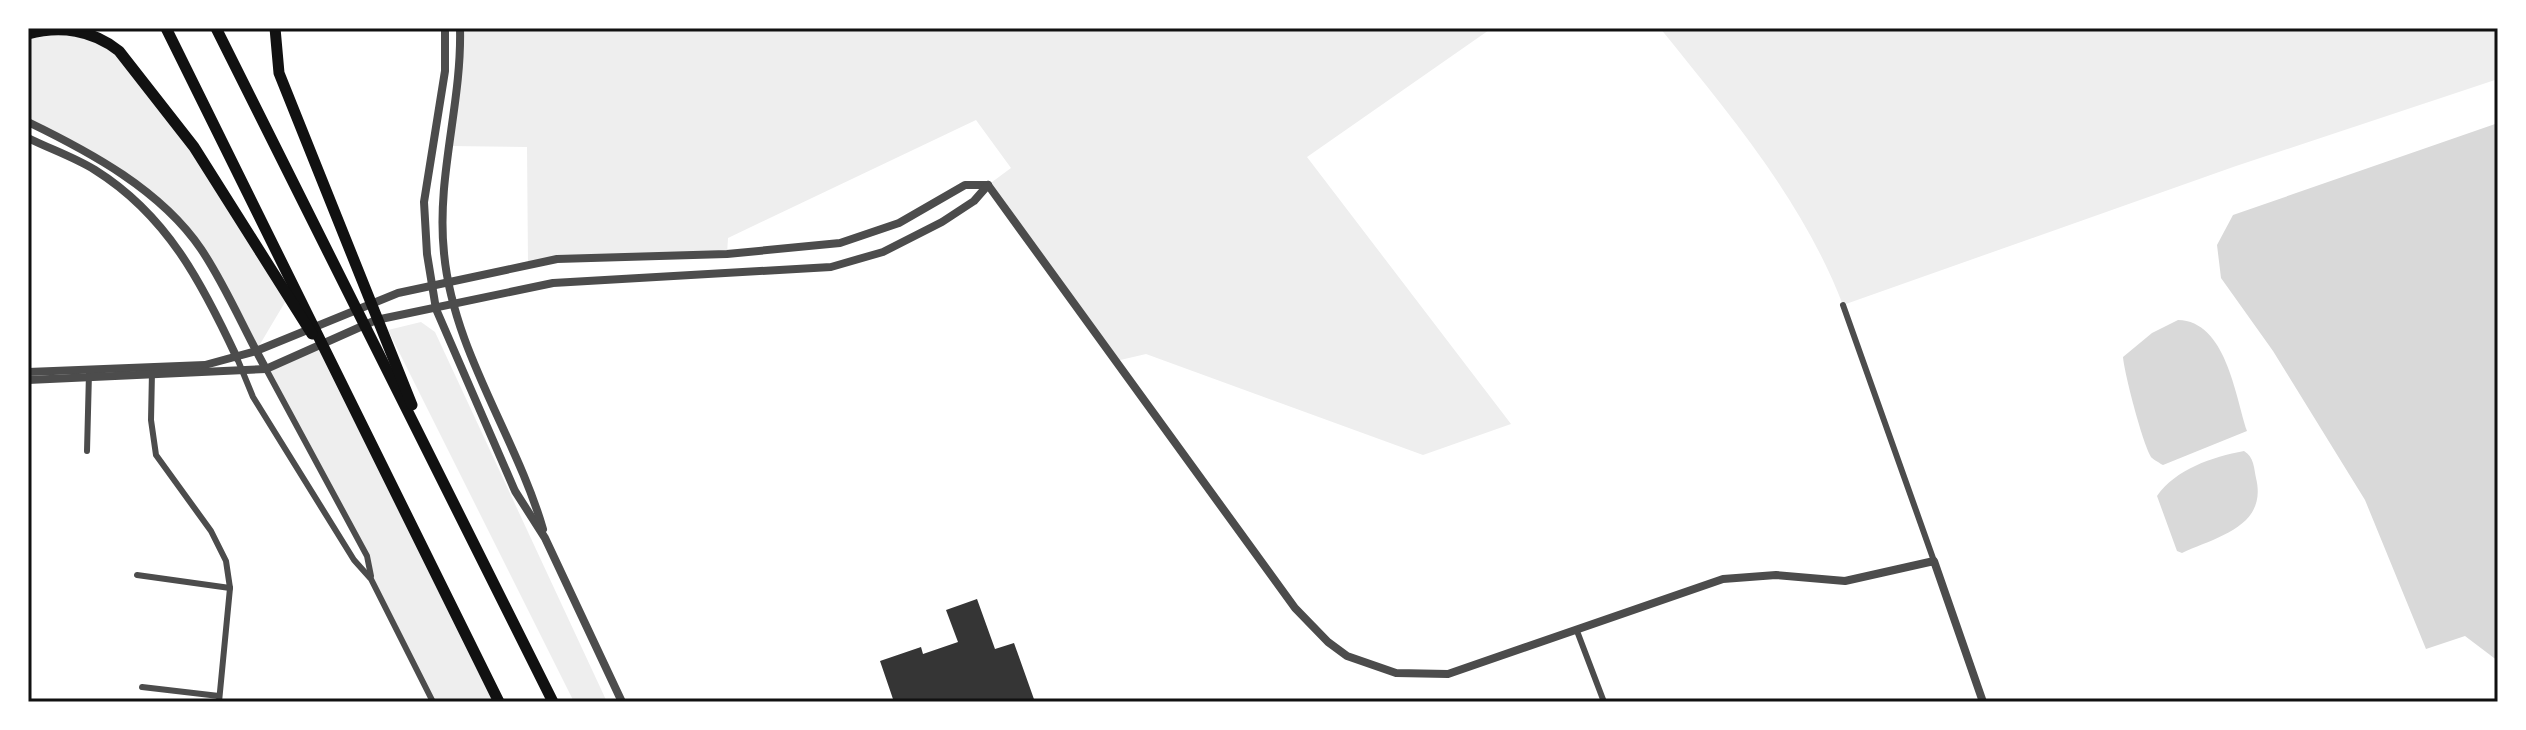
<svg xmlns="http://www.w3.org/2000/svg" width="2526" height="730" viewBox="0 0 2526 730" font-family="'PT Sans',sans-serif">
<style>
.green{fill:#eee}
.water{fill:#d9d9d9}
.building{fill:#353535}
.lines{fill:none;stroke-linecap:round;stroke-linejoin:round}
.minor{stroke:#4c4c4c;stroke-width:6}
.tertiary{stroke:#4c4c4c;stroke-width:8}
.motorway{stroke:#111;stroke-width:11}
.neatline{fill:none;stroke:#111;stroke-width:3}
</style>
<rect width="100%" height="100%" fill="#fff"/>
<g class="green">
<path d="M 460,28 L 1492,28 L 1307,157 L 1511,424 L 1423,455 L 1146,354 L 1116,361 L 988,185 L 1011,168 L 976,120 L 728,238 L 727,254 L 557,259 L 528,265 L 527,147 L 449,146 Z"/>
<path d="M 1660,28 L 2498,28 L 2498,79 L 2236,166 L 1843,305 C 1802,199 1730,115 1660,28 Z"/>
<path d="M 42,31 L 108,42 L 152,92 L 266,260 L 294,287 L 256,351 L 202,250 L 148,193 L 28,122 L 28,34 Z"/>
<path d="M 421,322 L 435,332 L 607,702 L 574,702 L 388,330 Z"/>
<path d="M 319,346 L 502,702 L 433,702 L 371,579 L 367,556 L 266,369 Z"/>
</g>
<g class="water">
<path d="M 2498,123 L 2498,661 L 2465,636 L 2426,649 L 2365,500 L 2273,351 L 2221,278 L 2217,245 L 2233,215 Z"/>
<path d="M 2178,320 C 2226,321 2235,395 2247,431 L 2163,465 C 2161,464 2153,459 2152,458 C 2144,449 2124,372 2123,357 L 2152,333 Z"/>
<path d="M 2244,451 C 2254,457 2254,468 2256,478 C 2268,527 2216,537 2182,553 L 2177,551 L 2157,496 C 2176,469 2212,457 2244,451 Z"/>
</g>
<path class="building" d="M 977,599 L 995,649 L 1014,643 L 1035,702 L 894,702 L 880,661 L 921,647 L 923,654 L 958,642 L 946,610 Z"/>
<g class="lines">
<g class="minor">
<path d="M 1843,305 L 1934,561"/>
<path d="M 237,358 L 253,397 L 354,560 L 371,579 L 433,702"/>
<path d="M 266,369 L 367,556 L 371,576"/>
<path d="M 152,372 L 151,420 L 156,455 L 211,531 L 226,561 L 230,588 L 219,702"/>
<path d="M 87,451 L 89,373"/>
<path d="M 137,575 L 230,588"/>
<path d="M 1577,631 L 1604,702"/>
<path d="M 142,687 L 219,696"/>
</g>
<g class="tertiary">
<path d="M 445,28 L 445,71 L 424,202 L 427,254 L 436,309 L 515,491 L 545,538 L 622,702"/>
<path d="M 460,28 C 462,104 436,177 444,253 C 453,351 516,436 543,529"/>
<path d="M 28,122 C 90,152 161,190 201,249 C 226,286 244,330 266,369"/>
<path d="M 28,138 C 50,149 74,157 95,170 C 167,215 202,283 237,358"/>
<path d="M 988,185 L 1295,608 L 1328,642 L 1347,656 L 1396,673 L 1448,674 L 1723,579 L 1776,575 L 1845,581 L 1934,561 L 1983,702"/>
<path d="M 28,372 L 205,365 L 256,351 L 398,293 L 557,259 L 727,254 L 840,243 L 899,223 L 965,185 L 988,185"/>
<path d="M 28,380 L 266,369 L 376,320 L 553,283 L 831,267 L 883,252 L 942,222 L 974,201 L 988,185"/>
</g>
<g class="motorway">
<path d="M 166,28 L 499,702"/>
<path d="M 216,28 L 553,702"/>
<path d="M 275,28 L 279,73 L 412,405"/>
<path d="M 28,34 C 60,25 93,30 119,51 L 194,147 L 312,334"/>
</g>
</g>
<rect width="2526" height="730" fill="none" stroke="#ffffff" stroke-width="60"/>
<rect x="30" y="30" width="2466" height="670" class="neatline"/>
</svg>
